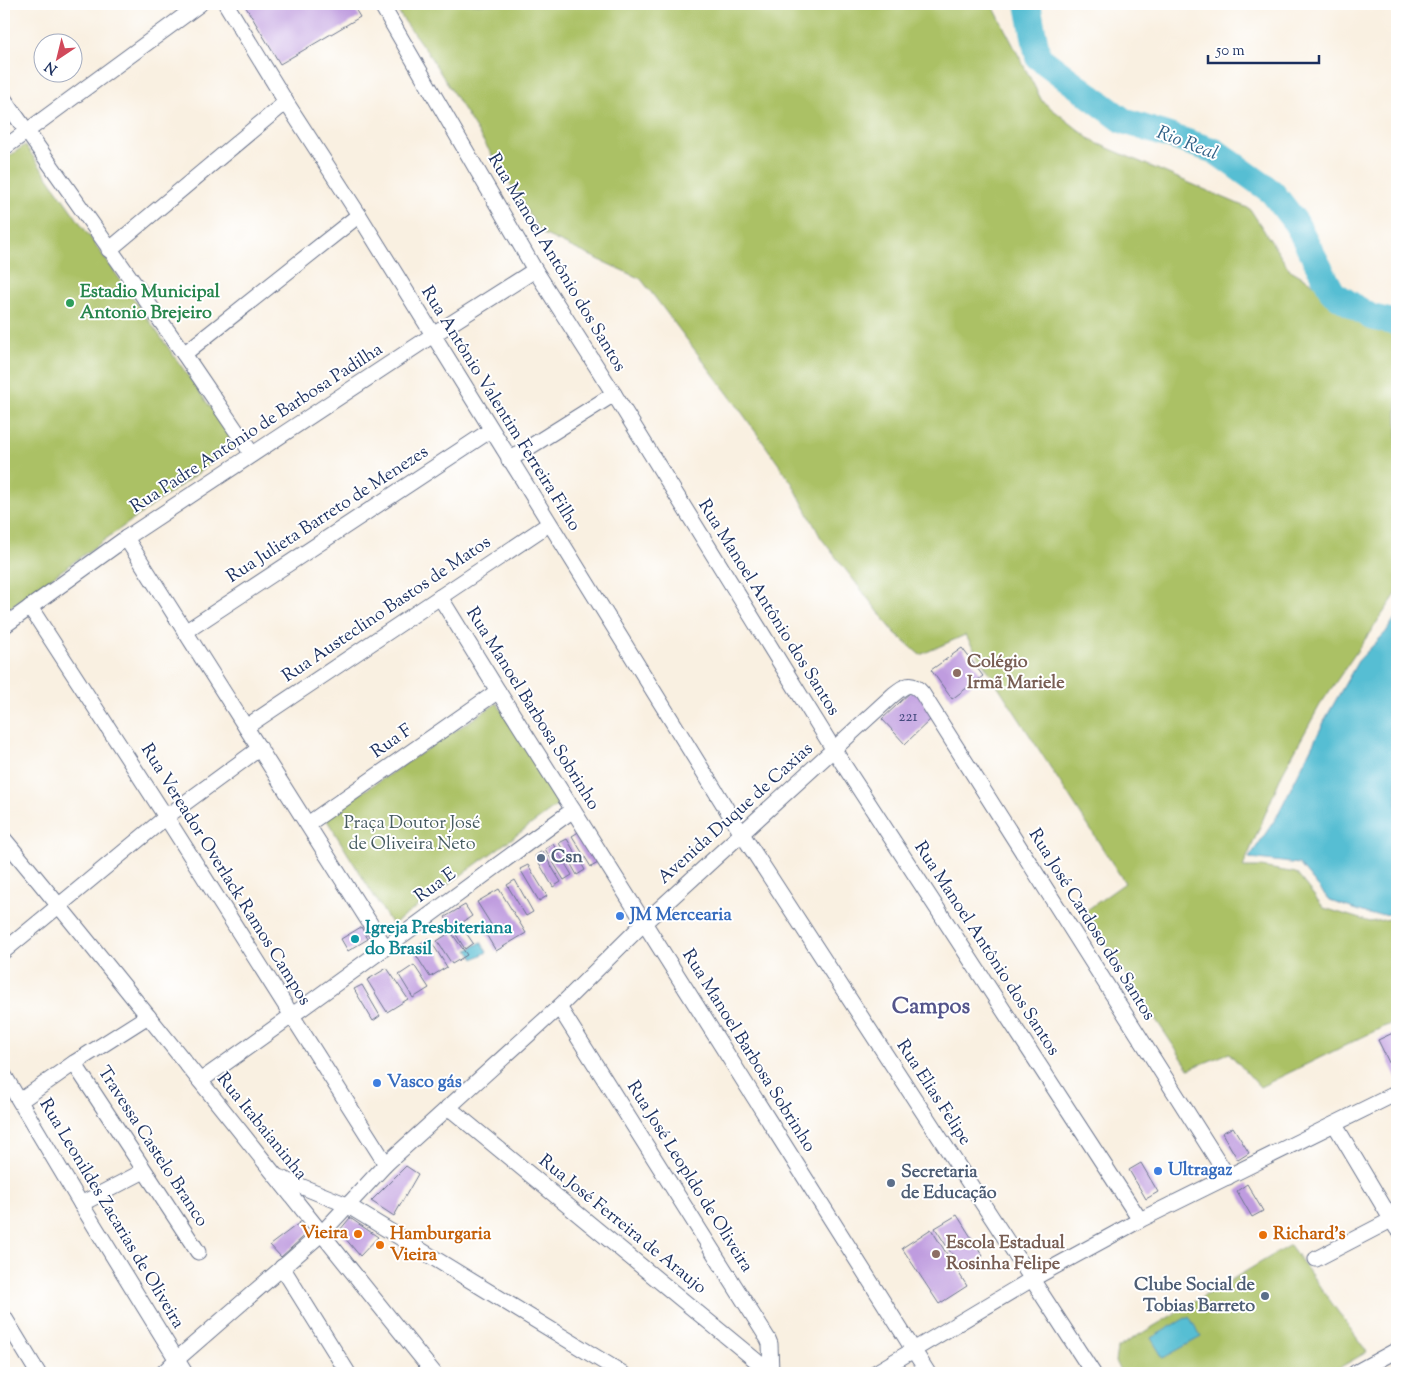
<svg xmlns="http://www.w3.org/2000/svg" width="1401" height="1377" viewBox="0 0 1401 1377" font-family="'Sorts Mill Goudy',serif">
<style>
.green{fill:#abc165;stroke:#637862}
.water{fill:#56bed3;stroke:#387698}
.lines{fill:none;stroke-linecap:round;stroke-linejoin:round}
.river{stroke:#56bed3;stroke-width:26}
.building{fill:#bf9cdf}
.minor-casing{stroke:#69738c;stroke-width:17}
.minor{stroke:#fff;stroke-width:15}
.leisure-dot{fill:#2e9e5b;stroke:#fff;stroke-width:2}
.education-dot{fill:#8d6e63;stroke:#fff;stroke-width:2}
.service-dot{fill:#5c6f8a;stroke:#fff;stroke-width:2}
.shop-dot{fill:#3f7fe0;stroke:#fff;stroke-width:2}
.culture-dot{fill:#0f9aa8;stroke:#fff;stroke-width:2}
.food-dot{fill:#e8710a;stroke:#fff;stroke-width:2}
.labels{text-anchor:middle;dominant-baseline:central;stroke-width:4;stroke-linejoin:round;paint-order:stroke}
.number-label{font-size:15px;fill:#444a7e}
.street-label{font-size:18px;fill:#1b2f5e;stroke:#fff}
.leisure-label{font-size:18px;font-weight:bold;fill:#27864d;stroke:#fff;text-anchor:start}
.education-label{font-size:18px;font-weight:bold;fill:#785e54;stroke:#fff;text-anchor:start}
.park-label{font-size:18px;fill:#465b60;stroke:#fff}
.service-label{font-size:18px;font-weight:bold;fill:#4e5e75;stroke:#fff;text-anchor:start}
.shop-label{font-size:18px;font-weight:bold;fill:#366cbe;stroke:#fff;text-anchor:start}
.culture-label{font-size:18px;font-weight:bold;fill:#0d838f;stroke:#fff;text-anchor:start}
.food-label{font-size:18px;font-weight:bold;fill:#c56008;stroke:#fff;text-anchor:start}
.water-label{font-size:19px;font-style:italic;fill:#306187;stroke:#fff}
.district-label{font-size:22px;font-weight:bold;fill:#54558b;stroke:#fff}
</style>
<rect width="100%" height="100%" fill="#fff"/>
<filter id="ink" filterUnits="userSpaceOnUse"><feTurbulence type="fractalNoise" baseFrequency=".02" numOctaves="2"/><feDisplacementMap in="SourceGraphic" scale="10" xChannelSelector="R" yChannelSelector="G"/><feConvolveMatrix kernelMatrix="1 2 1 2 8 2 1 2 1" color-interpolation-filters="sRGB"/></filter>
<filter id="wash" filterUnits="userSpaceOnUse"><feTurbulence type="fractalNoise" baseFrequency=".0096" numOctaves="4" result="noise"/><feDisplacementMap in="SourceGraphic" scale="20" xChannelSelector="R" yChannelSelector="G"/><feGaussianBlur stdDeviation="1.12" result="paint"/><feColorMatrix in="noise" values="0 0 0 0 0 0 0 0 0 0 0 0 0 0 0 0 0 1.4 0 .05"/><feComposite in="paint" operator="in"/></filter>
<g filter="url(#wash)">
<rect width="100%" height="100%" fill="#f9f0e1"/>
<g class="green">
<path d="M 392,4 L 992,4 L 1042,101 L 1094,142 L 1250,209 L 1289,269 L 1397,333 L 1397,593 L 1320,705 L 1282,774 L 1243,867 L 1261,867 L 1296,873 L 1324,908 L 1370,922 L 1397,918 L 1397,1022 L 1383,1027 L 1260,1087 L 1229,1053 L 1189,1069 L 1084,912 L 1125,883 L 965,635 L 920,655 L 894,632 L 821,538 L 792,483 L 738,407 L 641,279 L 541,233 L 428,53 Z"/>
<path d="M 25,145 L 237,445 L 4,612 L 4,160 Z"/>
<path d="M 497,703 L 561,803 L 392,925 L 325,817 Z"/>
<path d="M 1290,1245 L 1367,1352 L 1330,1373 L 1122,1373 L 1115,1362 L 1117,1348 Z"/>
</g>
<g class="water">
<path d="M 1397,615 L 1397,914 L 1372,915 L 1330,901 L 1299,864 L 1249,858 L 1276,818 L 1328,714 L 1358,661 L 1386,632 Z"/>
<path d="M 481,942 L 487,952 L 474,959 L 468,950 Z"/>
<path d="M 1189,1316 L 1201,1337 L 1163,1358 L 1151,1338 Z"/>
</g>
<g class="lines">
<path class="river" d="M 1028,4 L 1038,57 L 1124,121 L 1215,151 L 1272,192 L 1296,223 L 1333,293 L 1371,317 L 1397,323"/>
</g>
<g id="blocks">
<g class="building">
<path d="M 244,4 L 352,4 L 360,17 L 280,64 Z"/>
<path d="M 962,648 L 983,676 L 952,699 L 931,670 Z"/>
<path d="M 915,688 L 934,716 L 905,744 L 882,719 Z"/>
<path d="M 580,831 L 598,863 L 591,867 L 572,836 Z"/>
<path d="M 567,839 L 585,870 L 577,875 L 559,843 Z"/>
<path d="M 553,844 L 572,875 L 564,880 L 545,849 Z"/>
<path d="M 542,851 L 561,882 L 553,887 L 535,856 Z"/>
<path d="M 528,865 L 547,896 L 539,901 L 520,869 Z"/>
<path d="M 515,880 L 533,912 L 526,916 L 507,885 Z"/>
<path d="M 499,889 L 526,933 L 496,951 L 484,931 L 492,926 L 477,902 Z"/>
<path d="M 465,905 L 472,916 L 460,924 L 473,943 L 465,949 L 445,917 Z"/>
<path d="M 361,927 L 368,939 L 348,951 L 341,939 Z"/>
<path d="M 451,932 L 467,955 L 452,964 L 437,941 Z"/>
<path d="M 429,938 L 447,967 L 430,977 L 412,949 Z"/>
<path d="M 414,965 L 429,988 L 413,998 L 399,975 Z"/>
<path d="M 387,968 L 408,999 L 387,1012 L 367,980 Z"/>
<path d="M 362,985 L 380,1016 L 373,1021 L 354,989 Z"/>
<path d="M 1397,1031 L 1397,1079 L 1378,1040 Z"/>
<path d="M 1233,1127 L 1249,1153 L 1238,1160 L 1222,1133 Z"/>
<path d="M 1141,1163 L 1158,1192 L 1146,1199 L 1129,1170 Z"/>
<path d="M 406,1166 L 418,1174 L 394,1216 L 371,1201 Z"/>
<path d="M 1247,1184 L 1263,1211 L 1252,1217 L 1237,1191 Z"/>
<path d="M 957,1215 L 983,1256 L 962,1270 L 935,1228 Z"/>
<path d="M 350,1218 L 378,1237 L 360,1256 L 339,1231 Z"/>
<path d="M 303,1220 L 311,1230 L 281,1257 L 270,1245 Z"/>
<path d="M 931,1229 L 967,1286 L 939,1304 L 902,1248 Z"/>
</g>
</g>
</g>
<g filter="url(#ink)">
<use href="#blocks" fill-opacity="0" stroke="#69738c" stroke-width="1"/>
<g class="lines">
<defs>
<g id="minor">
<path d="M 226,4 L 286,102 L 359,215 L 742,834 L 1093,1373"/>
<path d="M 381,4 L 535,270 L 614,394 L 834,750 L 1140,1220"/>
<path d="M 4,99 L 184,354 L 252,454"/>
<path d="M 4,148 L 200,4"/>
<path d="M 109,250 L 286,102"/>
<path d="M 184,354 L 359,215"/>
<path d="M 509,460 L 614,394"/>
<path d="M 126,538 L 385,947"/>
<path d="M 440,597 L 498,691 L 928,1373"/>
<path d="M 30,607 L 166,817 L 386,1164"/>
<path d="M 4,626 L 126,538 L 433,335 L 535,270"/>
<path d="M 185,632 L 491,430"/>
<path d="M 246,727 L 549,524"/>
<path d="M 308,824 L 498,691"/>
<path d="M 4,839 C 150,1015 290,1196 434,1373"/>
<path d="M 4,951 L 166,817 L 260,748"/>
<path d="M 559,1007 L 768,1339 L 770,1344 L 771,1372"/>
<path d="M 74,1063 L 198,1252"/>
<path d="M 4,1075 L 81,1204 L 185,1373"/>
<path d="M 200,1081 C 326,993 449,900 573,810"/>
<path d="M 20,1101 L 74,1063 L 148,1016"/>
<path d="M 448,1107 L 771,1373"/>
<path d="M 1335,1125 L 1397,1229"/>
<path d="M 276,1176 L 347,1205 L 622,1373"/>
<path d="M 81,1204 L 144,1171"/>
<path d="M 1316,1259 L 1397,1217"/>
<path d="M 282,1267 L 348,1373"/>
<path d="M 4,1317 L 38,1373"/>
<path d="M 163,1373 L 176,1360 L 321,1234 L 386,1164 L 559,1007 L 644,923 L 893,695 C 904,686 911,680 922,693 L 1228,1177"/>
<path d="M 875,1373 L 1032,1279 L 1140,1220 L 1397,1093"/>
<path d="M 1355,1373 L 1397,1350"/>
</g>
</defs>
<use href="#minor" class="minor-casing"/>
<use href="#minor" class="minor"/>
</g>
</g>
<circle class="leisure-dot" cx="70" cy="303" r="5"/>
<g class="education-dot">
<circle cx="957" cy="673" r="5"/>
<circle cx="936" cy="1254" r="5"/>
</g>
<g class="service-dot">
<circle cx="541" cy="858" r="5"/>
<circle cx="891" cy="1183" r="5"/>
<circle cx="1265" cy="1296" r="5"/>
</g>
<g class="shop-dot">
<circle cx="620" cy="916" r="5"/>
<circle cx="377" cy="1083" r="5"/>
<circle cx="1158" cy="1171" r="5"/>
</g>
<circle class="culture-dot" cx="355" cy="939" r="5"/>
<g class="food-dot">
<circle cx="358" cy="1234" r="5"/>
<circle cx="1263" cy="1235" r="5"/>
<circle cx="380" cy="1245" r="5"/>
</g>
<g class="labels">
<g class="number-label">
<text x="908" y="717">221</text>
</g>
<g class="street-label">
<text transform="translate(556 263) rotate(59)">Rua Manoel Antônio dos Santos</text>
<text transform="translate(500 409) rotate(58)">Rua Antônio Valentim Ferreira Filho</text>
<text transform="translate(257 429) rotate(-33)">Rua Padre Antônio de Barbosa Padilha</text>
<text transform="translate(328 515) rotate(-33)">Rua Julieta Barreto de Menezes</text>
<text transform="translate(768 608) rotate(58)">Rua Manoel Antônio dos Santos</text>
<text transform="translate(387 610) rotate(-34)">Rua Austeclino Bastos de Matos</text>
<text transform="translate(532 709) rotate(58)">Rua Manoel Barbosa Sobrinho</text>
<text transform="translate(392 742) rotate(-35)">Rua F</text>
<text transform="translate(736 814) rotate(-42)">Avenida Duque de Caxias</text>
<text transform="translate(225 875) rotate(58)">Rua Vereador Overlack Ramos Campos</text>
<text transform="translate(436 886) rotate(-36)">Rua E</text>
<text transform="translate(1091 925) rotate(58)">Rua José Cardoso dos Santos</text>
<text transform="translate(986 949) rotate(57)">Rua Manoel Antônio dos Santos</text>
<text transform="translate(748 1051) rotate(58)">Rua Manoel Barbosa Sobrinho</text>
<text transform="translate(933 1093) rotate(57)">Rua Elias Felipe</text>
<text transform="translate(261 1127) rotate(51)">Rua Itabaianinha</text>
<text transform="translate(152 1147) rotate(57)">Travessa Castelo Branco</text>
<text transform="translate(689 1177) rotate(58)">Rua José Leopldo de Oliveira</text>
<text transform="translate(111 1214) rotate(59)">Rua Leonildes Zacarias de Oliveira</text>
<text transform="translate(622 1225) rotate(39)">Rua José Ferreira de Araujo</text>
</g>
<g class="leisure-label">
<text x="80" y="293">Estadio Municipal<tspan x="80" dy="21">Antonio Brejeiro</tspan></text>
</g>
<g class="education-label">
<text x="967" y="663">Colégio<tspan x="967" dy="21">Irmã Mariele</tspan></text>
<text x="946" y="1244">Escola Estadual<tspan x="946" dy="21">Rosinha Felipe</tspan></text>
</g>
<g class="park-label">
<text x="412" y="824">Praça Doutor José<tspan x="412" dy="21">de Oliveira Neto</tspan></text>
</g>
<g class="service-label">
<text x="551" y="858">Csn</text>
<text x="901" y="1173">Secretaria<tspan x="901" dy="21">de Educação</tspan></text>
<text x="1255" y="1286" text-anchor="end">Clube Social de<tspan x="1255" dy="21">Tobias Barreto</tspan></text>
</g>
<g class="shop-label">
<text x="630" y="916">JM Mercearia</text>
<text x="387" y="1083">Vasco gás</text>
<text x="1168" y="1171">Ultragaz</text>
</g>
<g class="culture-label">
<text x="365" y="929">Igreja Presbiteriana<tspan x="365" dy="21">do Brasil</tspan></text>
</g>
<g class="food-label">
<text x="348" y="1234" text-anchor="end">Vieira</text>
<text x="390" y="1235">Hamburgaria<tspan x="390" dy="21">Vieira</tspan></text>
<text x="1273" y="1235">Richard's</text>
</g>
<g class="water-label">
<text transform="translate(1187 144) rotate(21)">Rio Real</text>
</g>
<g class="district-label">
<text x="931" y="1008">Campos</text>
</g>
</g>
<rect width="1401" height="1377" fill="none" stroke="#fff" stroke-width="20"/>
<g transform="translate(58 58) rotate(215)"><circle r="24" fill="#ffffff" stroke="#a4acbf"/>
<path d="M0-4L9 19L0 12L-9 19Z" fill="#d1495b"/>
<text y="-8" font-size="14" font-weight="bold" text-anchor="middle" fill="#1b2f5e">N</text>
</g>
<path d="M1208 55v8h111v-8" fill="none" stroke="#1b2f5e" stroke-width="2.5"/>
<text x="1216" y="55" font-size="15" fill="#1b2f5e" stroke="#ffffff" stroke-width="4" paint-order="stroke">50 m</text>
</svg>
